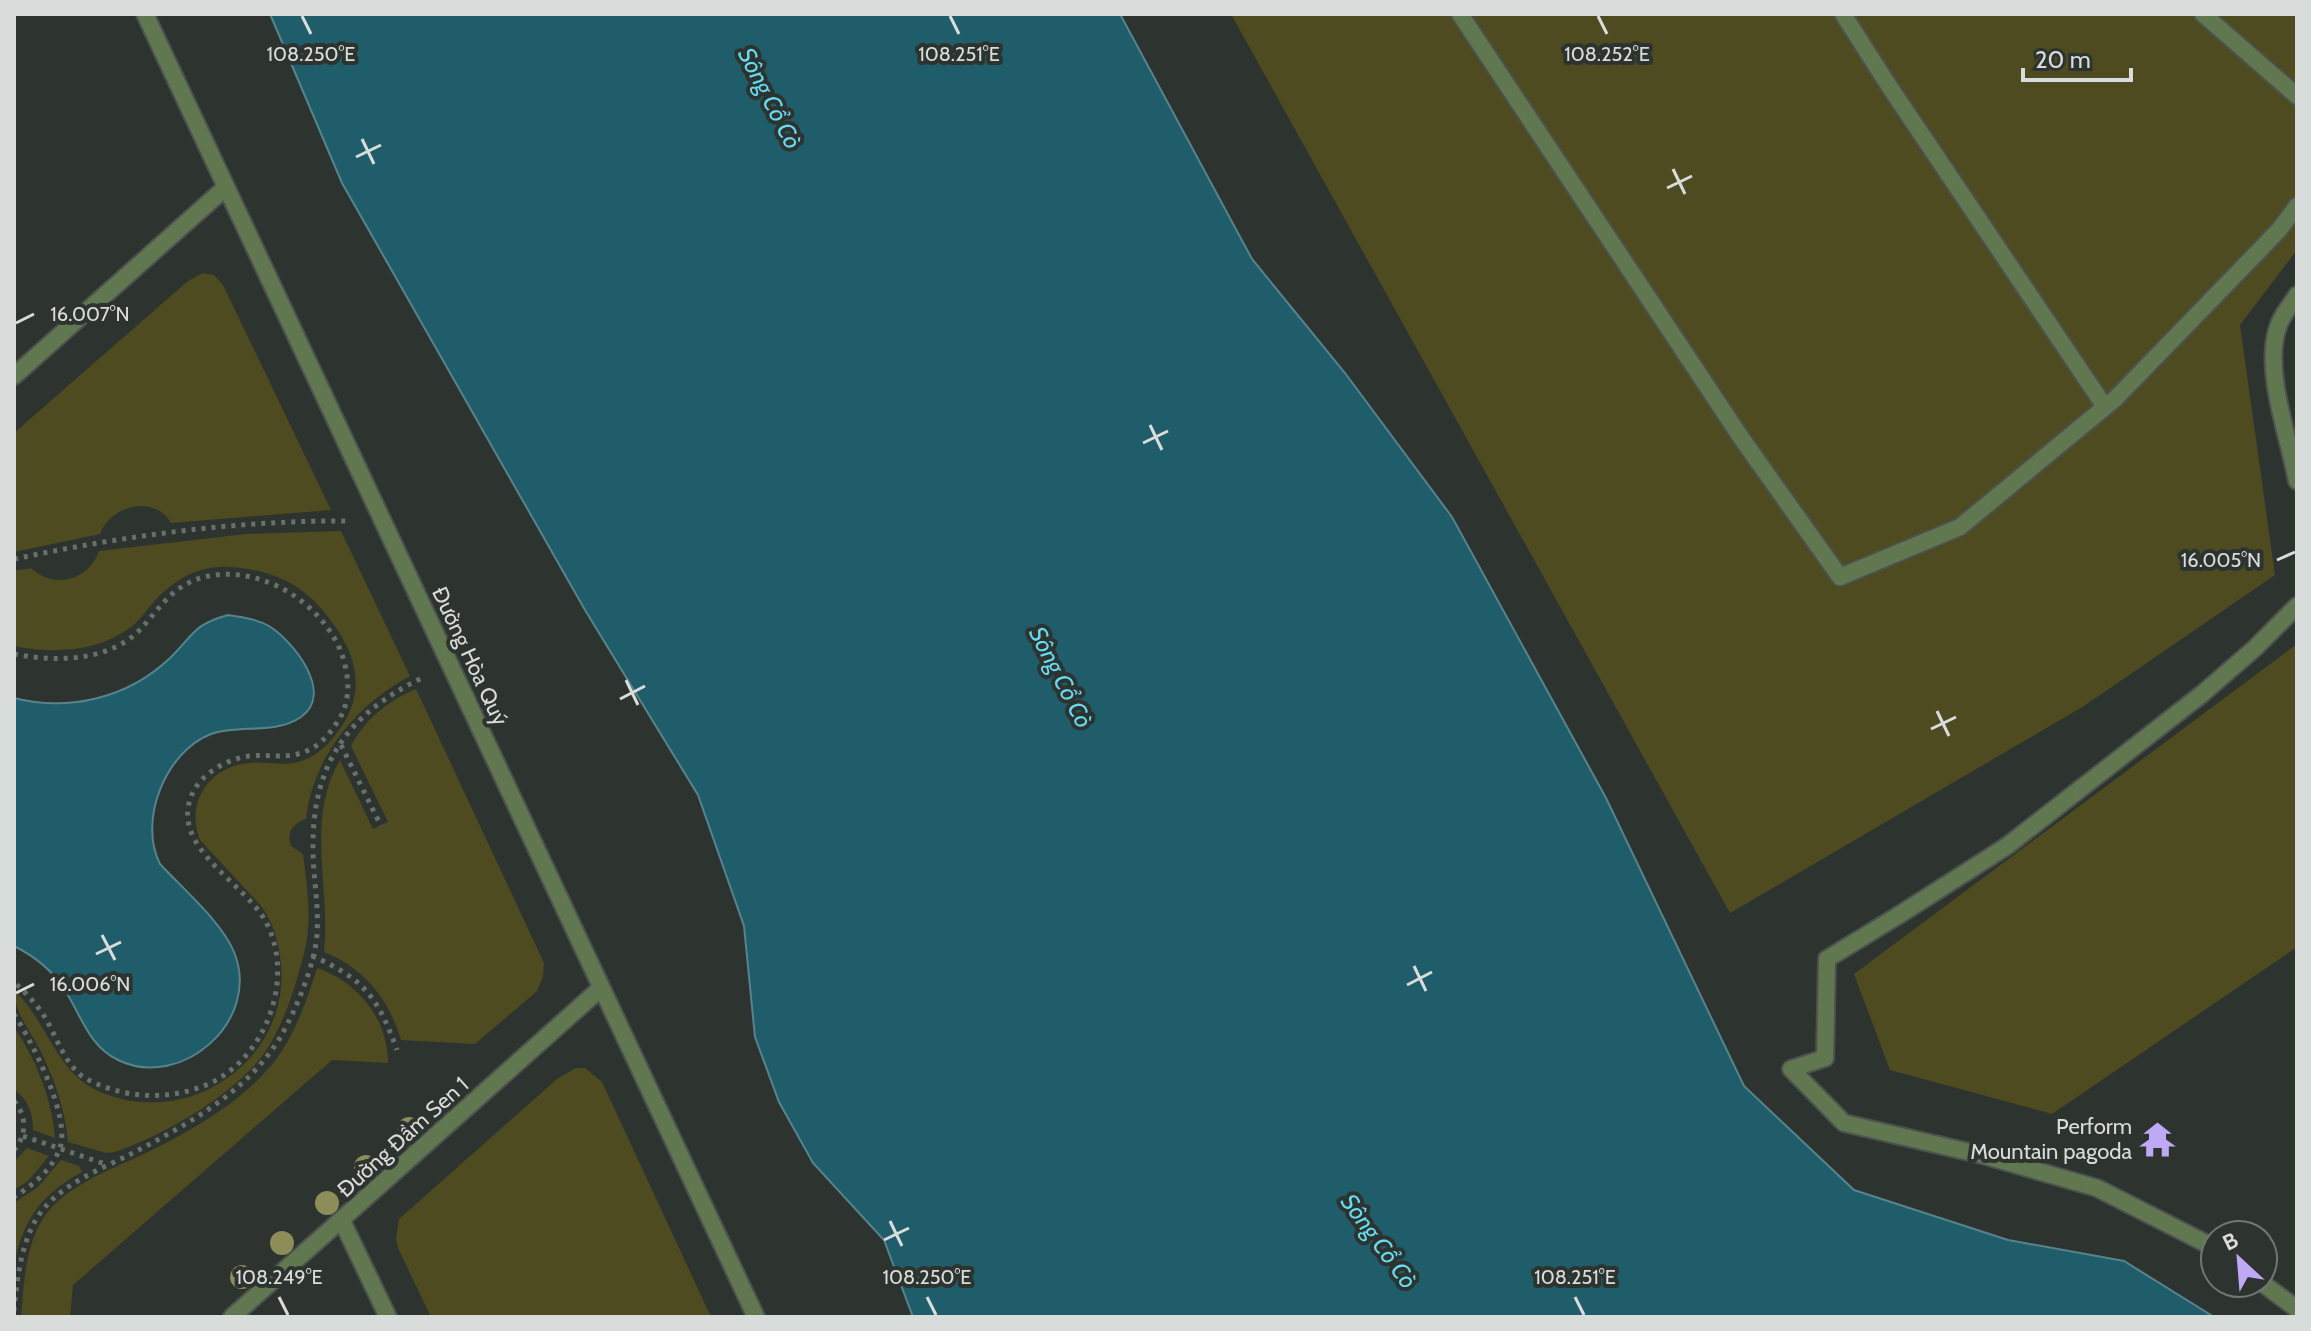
<svg xmlns="http://www.w3.org/2000/svg" width="2311" height="1331" viewBox="0 0 2311 1331" font-family="Cabin,sans-serif">
<style>
.green{fill:#4e4b20}
.water{fill:#205d6a;stroke:#57838c;stroke-width:2}
.lines{fill:none;stroke-linecap:round;stroke-linejoin:round}
.service-casing{stroke:#4c524f;stroke-width:20}
.minor-casing{stroke:#4c524f;stroke-width:20}
.path{stroke:#696f6b;stroke-width:5;stroke-dasharray:4 6;stroke-linecap:butt}
.service{stroke:#617750;stroke-width:16}
.minor{stroke:#617750;stroke-width:16}
.tree{fill:#8d8d5a}
.ticks{fill:none;stroke:#d8dcda;stroke-width:3}
.labels{text-anchor:middle;dominant-baseline:central;stroke-width:8;stroke-linejoin:round;paint-order:stroke}
.street-label{font-size:22px;fill:#d8dcda;stroke:#2d3430}
.poi-label{font-size:22px;fill:#d8dcda;stroke:#2d3430;text-anchor:end}
.water-label{font-size:24px;font-style:italic;fill:#66dbf4;stroke:#2d3430}
.ticks-label{font-size:20px;text-anchor:middle;fill:#d8dcda;stroke:#2d3430;stroke-width:8;stroke-linejoin:round;paint-order:stroke}
</style>
<rect width="100%" height="100%" fill="#2d3430"/>
<g class="green">
<path d="M 1231,14 L 2297,14 L 2297,250 L 2240,325 L 2275,575 L 2084,706 L 1730,913 Z"/>
<path d="M 203,273 L 214,275 L 223,285 L 331,510 L 171,523 C 154,494 111,505 100,534 L 14,552 L 14,433 L 188,281 Z"/>
<path d="M 341,531 L 410,676 C 355,706 313,757 306,819 C 293,823 286,833 291,846 L 303,854 C 306,879 310,903 308,928 C 307,946 301,965 296,982 C 288,1008 279,1032 263,1055 C 231,1097 164,1135 115,1152 L 106,1153 L 68,1142 C 65,1109 55,1081 41,1052 C 31,1031 14,1013 14,990 C 47,1021 56,1072 98,1091 C 187,1131 290,1061 281,964 C 279,943 274,924 262,907 L 200,840 C 185,803 209,766 250,763 C 269,761 285,768 304,760 C 317,755 328,745 336,734 C 373,688 353,643 317,604 C 294,579 263,569 230,567 C 197,565 172,581 151,605 C 145,612 139,621 131,627 C 98,652 53,654 14,646 L 14,571 L 31,568 C 54,590 89,580 99,551 L 246,534 Z"/>
<path d="M 2297,644 L 2297,947 L 2052,1114 L 1890,1070 L 1854,974 Z"/>
<path d="M 416,689 L 544,963 L 543,977 L 537,991 L 475,1044 L 401,1040 C 389,999 364,968 324,952 C 331,888 305,819 340,760 L 373,829 L 388,822 L 351,746 C 366,718 388,701 416,689 Z"/>
<path d="M 317,968 C 358,982 388,1019 388,1063 L 332,1060 L 73,1285 L 70,1317 L 21,1317 C 24,1283 25,1246 44,1217 C 64,1188 104,1172 135,1158 C 183,1136 241,1104 274,1062 C 295,1035 307,1000 317,968 Z"/>
<path d="M 14,1027 C 36,1060 52,1098 55,1138 L 33,1130 C 33,1112 28,1100 14,1089 Z"/>
<path d="M 576,1068 L 585,1068 L 602,1082 L 711,1317 L 431,1317 L 398,1248 L 396,1239 L 399,1219 L 557,1079 Z"/>
<path d="M 27,1148 L 49,1156 L 28,1181 L 14,1190 L 14,1162 Z"/>
<path d="M 61,1160 L 79,1166 L 82,1172 C 41,1195 24,1218 14,1264 L 14,1203 L 38,1187 Z"/>
</g>
<g class="water">
<path d="M 270,14 L 1120,14 L 1252,259 L 1345,373 L 1452,517 L 1606,798 L 1744,1086 L 1854,1190 L 2008,1240 L 2124,1261 L 2214,1317 L 913,1317 L 884,1240 L 813,1163 L 779,1102 L 755,1037 L 744,926 L 698,795 L 585,610 L 342,183 Z"/>
<path d="M 228,615 C 241,617 257,619 269,626 C 293,641 335,693 301,717 C 275,735 240,724 211,734 C 165,752 138,821 160,864 C 182,888 222,922 234,952 C 262,1020 182,1091 118,1060 C 88,1046 81,1014 64,989 C 52,970 34,956 14,946 L 14,698 C 69,712 128,698 170,658 C 194,635 192,625 228,615 Z"/>
</g>
<g class="lines">
<defs>
<g id="service">
<path d="M 2297,295 C 2291,305 2281,316 2278,327 C 2263,369 2289,438 2297,481"/>
<path d="M 1899,915 L 2007,846 L 2202,694 L 2255,648 L 2297,606"/>
</g>
<g id="minor">
<path d="M 145,14 L 756,1317"/>
<path d="M 1460,14 L 1742,439 L 1840,577 L 1960,527 L 2116,398 L 2279,230 L 2297,206"/>
<path d="M 1843,14 L 1889,86 L 2105,407"/>
<path d="M 2203,14 L 2297,96"/>
<path d="M 14,376 L 225,188"/>
<path d="M 1899,915 L 1827,959 L 1825,1058 L 1791,1069 L 1844,1123 L 1982,1155 L 2097,1188 L 2215,1248"/>
<path d="M 342,1221 L 388,1317"/>
<path d="M 2262,1283 L 2297,1309"/>
<path d="M 232,1317 L 601,988"/>
</g>
</defs>
<use href="#service" class="service-casing"/>
<use href="#minor" class="minor-casing"/>
<g class="path">
<path d="M 14,559 C 124,536 237,520 349,521"/>
<path d="M 14,654 C 51,661 95,662 128,640 C 145,628 155,610 170,596 C 201,566 249,570 285,590 C 313,606 338,634 345,665 C 350,686 349,706 336,724 C 328,736 318,747 304,752 C 286,759 268,754 249,756 C 227,759 199,774 191,797 C 171,848 245,883 266,922 C 297,981 263,1065 201,1087 C 176,1096 149,1098 122,1092 C 109,1089 94,1084 82,1076 C 64,1062 57,1038 46,1019 C 37,1004 26,993 14,982"/>
<path d="M 341,745 L 381,826"/>
<path d="M 312,956 C 365,979 378,998 397,1050"/>
<path d="M 14,1014 C 31,1040 71,1117 60,1148 C 52,1170 33,1185 14,1197"/>
<path d="M 14,1101 C 27,1116 27,1135 14,1150"/>
<path d="M 23,1136 L 108,1165"/>
<path d="M 14,1311 C 17,1281 20,1250 34,1223 C 53,1187 97,1171 131,1154 C 188,1124 248,1092 281,1036 C 296,1010 315,964 317,934 C 319,905 313,877 313,849 C 312,765 347,714 422,678"/>
</g>
<use href="#service" class="service"/>
<use href="#minor" class="minor"/>
</g>
<g class="tree">
<circle cx="409" cy="1129" r="12"/>
<circle cx="366" cy="1167" r="12"/>
<circle cx="327" cy="1203" r="12"/>
<circle cx="282" cy="1243" r="12"/>
<circle cx="242" cy="1277" r="12"/>
</g>
<path class="ticks" d="M 302,16 L 311,34M 950,16 L 959,34M 1598,16 L 1607,34M 362,139 L 374,164M 356,157 L 381,145M 1673,169 L 1685,194M 1667,188 L 1692,176M 16,323 L 34,314M 1150,425 L 1162,450M 1143,443 L 1168,431M 2277,560 L 2295,552M 626,680 L 638,705M 620,699 L 645,686M 1937,711 L 1949,736M 1931,729 L 1956,717M 102,935 L 115,960M 96,954 L 121,942M 1414,966 L 1426,991M 1407,985 L 1432,972M 16,993 L 34,984M 890,1221 L 902,1246M 884,1240 L 909,1228M 279,1297 L 288,1315M 927,1297 L 936,1315M 1575,1297 L 1584,1315"/>
<defs>
<symbol id="temple-bare" viewBox="-9 -9 18 18"><path d="M0-6L5-2H3V0L6.5 2.5H4V6H1.5V3h-3V6H-4V2.5H-6.5L-3 0V-2H-5Z" fill="#bea9f5" stroke="#2d3430" stroke-width="2.5" paint-order="stroke"/></symbol>
</defs>
<g fill-rule="evenodd">
<use href="#temple-bare" x="2132" y="1114" width="51" height="51"/>
</g>
<g class="labels">
<g class="street-label">
<text transform="translate(470 656) rotate(65)">Đường Hòa Quý</text>
<text transform="translate(403 1137) rotate(-42)">Đường Đầm Sen 1</text>
</g>
<g class="poi-label">
<text x="2132" y="1126">Perform<tspan x="2132" dy="25">Mountain pagoda</tspan></text>
</g>
<g class="water-label">
<text transform="translate(770 98) rotate(63)">Sông Cổ Cò</text>
<text transform="translate(1061 677) rotate(63)">Sông Cổ Cò</text>
<text transform="translate(1379 1241) rotate(54)">Sông Cổ Cò</text>
</g>
</g>
<g class="ticks-label">
<text x="311" y="61">108.250°E</text>
<text x="959" y="61">108.251°E</text>
<text x="1607" y="61">108.252°E</text>
<text x="90" y="321">16.007°N</text>
<text x="2221" y="567">16.005°N</text>
<text x="90" y="991">16.006°N</text>
<text x="279" y="1284">108.249°E</text>
<text x="927" y="1284">108.250°E</text>
<text x="1575" y="1284">108.251°E</text>
</g>
<rect width="2311" height="1331" fill="none" stroke="#d8dcda" stroke-width="32"/>
<g transform="translate(2239 1259) rotate(334)"><circle r="38" fill="#2d3430" stroke="#717774" stroke-width="2"/>
<path d="M0-6L14 30L0 20L-14 30Z" fill="#bea9f5"/>
<text y="-12" font-size="22" font-weight="bold" text-anchor="middle" fill="#d8dcda">B</text>
</g>
<path d="M2023 68v12h108v-12" fill="none" stroke="#d8dcda" stroke-width="4"/>
<text x="2035" y="68" font-size="24" fill="#d8dcda" stroke="#2d3430" stroke-width="6" paint-order="stroke">20 m</text>
</svg>
